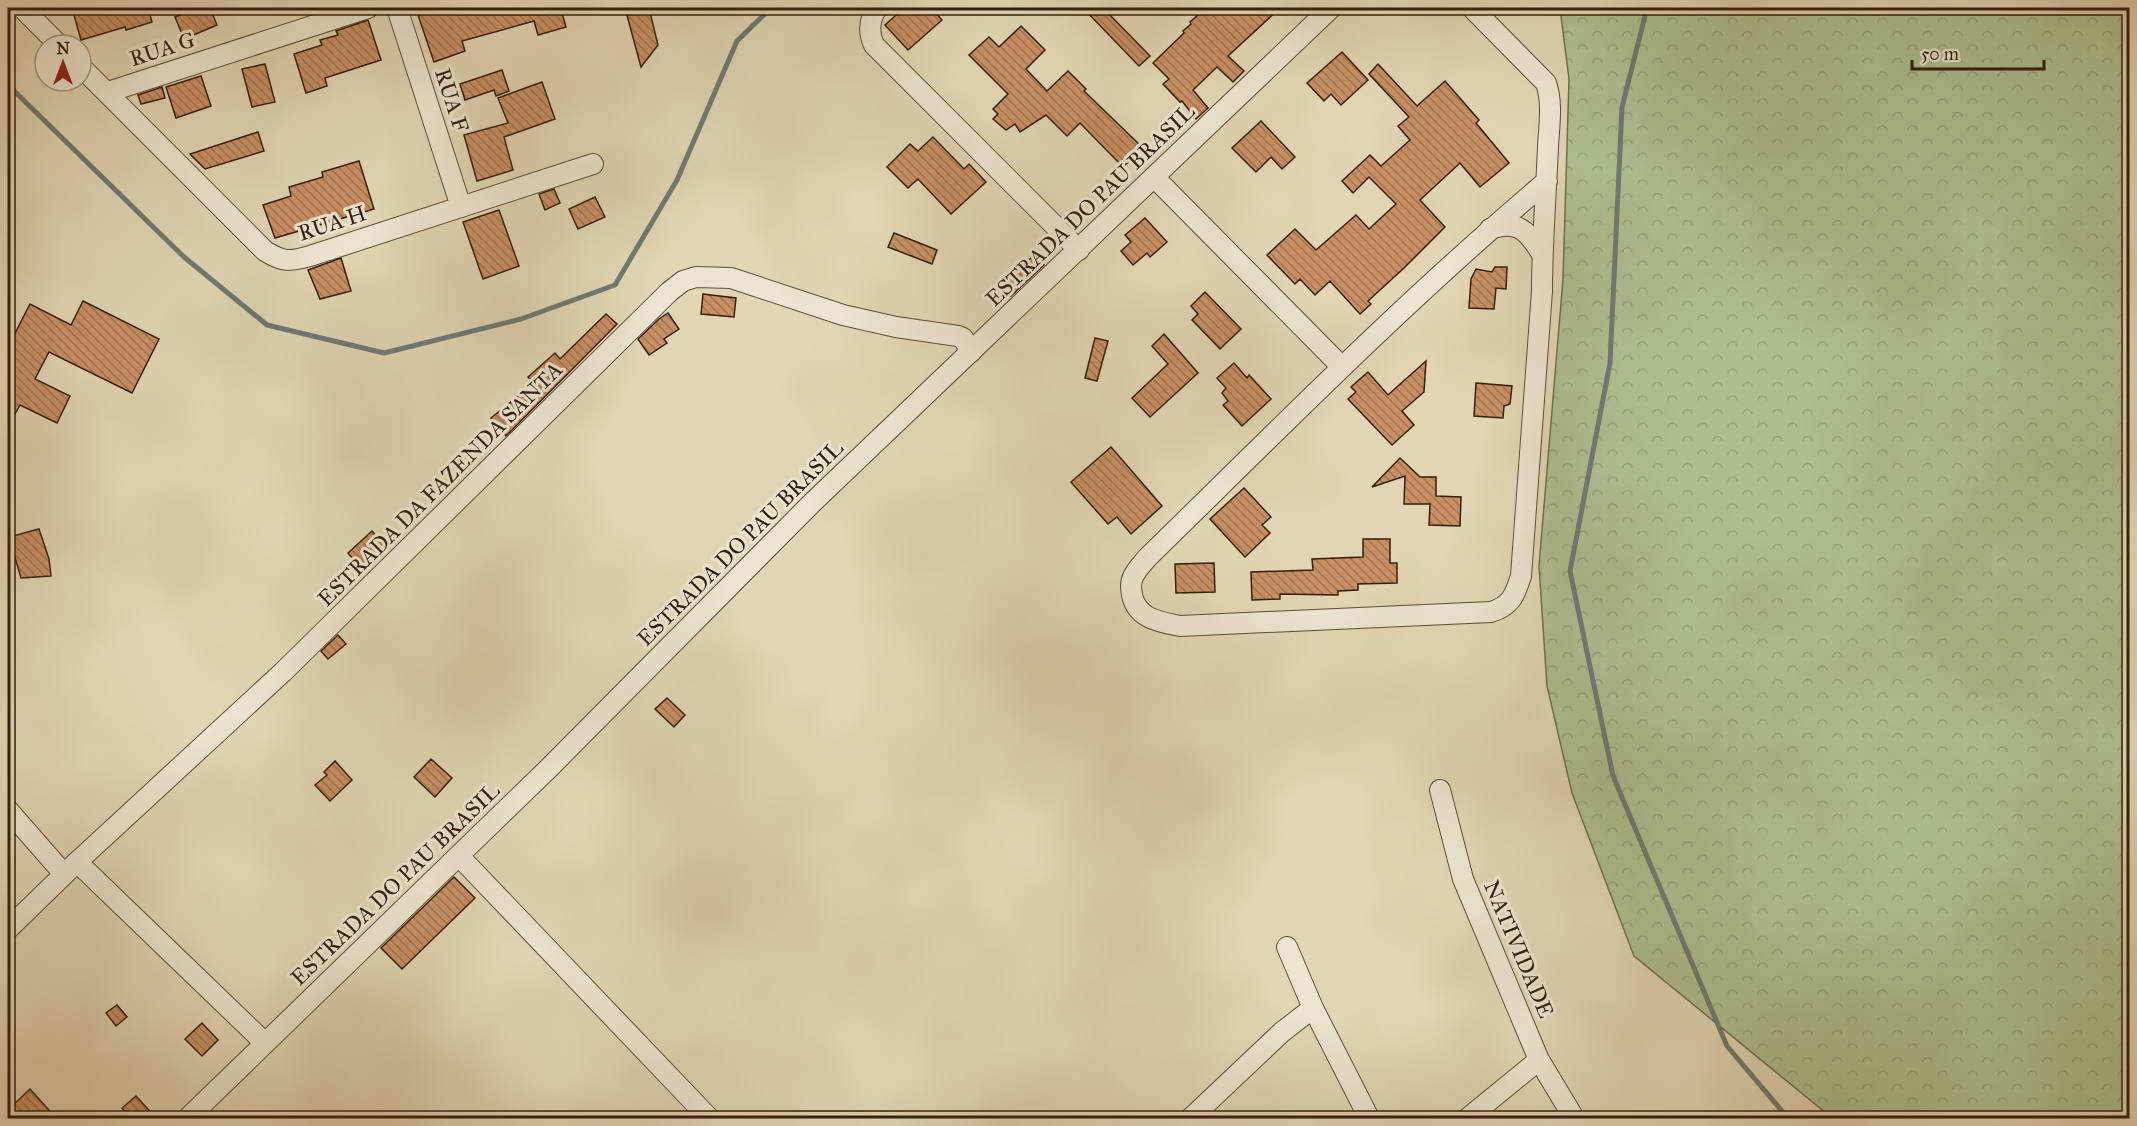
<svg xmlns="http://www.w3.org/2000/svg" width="2137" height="1126" viewBox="0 0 2137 1126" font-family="'IM FELL Great Primer',serif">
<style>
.forest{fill:url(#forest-crowns);stroke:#706e50;stroke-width:1.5}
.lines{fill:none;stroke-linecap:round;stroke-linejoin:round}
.stream{stroke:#6f7a73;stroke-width:5}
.building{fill:url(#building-back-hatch);stroke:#331f0f;stroke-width:1.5}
.minor-casing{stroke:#5e4c38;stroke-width:22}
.minor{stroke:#ece4ce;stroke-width:20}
.labels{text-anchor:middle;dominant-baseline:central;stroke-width:6;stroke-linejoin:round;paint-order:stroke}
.street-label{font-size:22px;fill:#331f0f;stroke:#ece4ce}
</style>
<defs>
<pattern id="forest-crowns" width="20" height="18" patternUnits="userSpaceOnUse" patternTransform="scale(1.5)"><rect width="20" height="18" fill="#adbe90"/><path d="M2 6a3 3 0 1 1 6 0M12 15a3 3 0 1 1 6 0" fill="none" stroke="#95a37b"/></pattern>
<pattern id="building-back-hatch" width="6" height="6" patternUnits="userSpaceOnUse" patternTransform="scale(1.5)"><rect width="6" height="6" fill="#c88f64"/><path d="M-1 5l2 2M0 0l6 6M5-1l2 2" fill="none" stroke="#a37451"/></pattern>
</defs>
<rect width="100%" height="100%" fill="#e1d5b3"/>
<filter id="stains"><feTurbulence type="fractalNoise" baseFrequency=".00333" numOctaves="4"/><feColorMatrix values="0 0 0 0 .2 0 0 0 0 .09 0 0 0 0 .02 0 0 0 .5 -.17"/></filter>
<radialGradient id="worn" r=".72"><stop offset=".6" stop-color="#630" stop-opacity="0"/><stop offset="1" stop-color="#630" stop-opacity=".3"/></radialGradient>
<path class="forest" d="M 1560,8 L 2129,8 L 2129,1118 L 1832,1118 L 1634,956 L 1572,793 L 1547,686 L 1539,566 L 1563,279 L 1569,79 Z"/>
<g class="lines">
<g class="stream">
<path d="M 1647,8 L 1622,107 L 1610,363 L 1570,571 L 1613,776 L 1727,1046 L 1788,1118"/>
<path d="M 8,85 L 184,257 L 267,325 L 384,353 L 521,319 L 615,285 L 677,180 L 737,41 L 771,8"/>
</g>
</g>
<g class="building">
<path d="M 72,8 L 148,8 L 152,22 L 126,30 L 125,27 L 81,40 Z"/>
<path d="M 196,8 L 210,8 L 217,25 L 184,39 L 175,17 Z"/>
<path d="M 441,8 L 565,8 L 565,12 L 562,13 L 566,27 L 538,35 L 534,21 L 462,41 L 465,51 L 434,62 L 418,15 Z"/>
<path d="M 625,8 L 649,8 L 658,45 L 641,67 Z"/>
<path d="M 904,8 L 931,8 L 942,20 L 908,50 L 885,25 Z"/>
<path d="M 1083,8 L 1103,8 L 1150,56 L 1139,66 Z"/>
<path d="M 1206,8 L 1280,8 L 1228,56 L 1244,71 L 1233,82 L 1217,67 L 1193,90 L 1208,108 L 1196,119 L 1182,101 L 1180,102 L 1163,84 L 1169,79 L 1153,63 L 1184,33 L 1183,31 L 1191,24 L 1190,22 Z"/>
<path d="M 368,20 L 381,60 L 325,78 L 327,86 L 306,93 L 294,54 L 322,45 L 320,40 L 338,35 L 336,31 Z"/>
<path d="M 1021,26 L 1045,50 L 1026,69 L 1047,91 L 1068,71 L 1086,89 L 1084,91 L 1143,148 L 1123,167 L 1080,123 L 1067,136 L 1046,115 L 1020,132 L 1015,124 L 1006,130 L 993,119 L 998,114 L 993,109 L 1008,94 L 969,55 L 989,37 L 999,47 Z"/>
<path d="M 1342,52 L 1368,80 L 1341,105 L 1331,94 L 1324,101 L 1307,83 Z"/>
<path d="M 265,64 L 275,102 L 252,107 L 242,69 Z"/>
<path d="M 1378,64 L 1417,106 L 1445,81 L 1479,120 L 1476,123 L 1509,163 L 1480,187 L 1460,163 L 1420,200 L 1445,227 L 1404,268 L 1368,301 L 1371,304 L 1360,314 L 1330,281 L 1315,295 L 1300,279 L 1295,284 L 1267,255 L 1295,229 L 1316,250 L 1356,215 L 1369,229 L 1396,204 L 1369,177 L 1353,193 L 1342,181 L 1370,155 L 1381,166 L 1410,140 L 1398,126 L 1409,117 L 1369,74 Z"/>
<path d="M 502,70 L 509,91 L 496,96 L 494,90 L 465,100 L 460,84 Z"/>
<path d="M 201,76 L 211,106 L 176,118 L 166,87 Z"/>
<path d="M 542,82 L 555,119 L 504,137 L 513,170 L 477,181 L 464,135 L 508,123 L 498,98 Z"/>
<path d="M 162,87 L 165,98 L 141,104 L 138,95 Z"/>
<path d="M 1261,121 L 1295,157 L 1282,169 L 1271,157 L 1256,172 L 1232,148 Z"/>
<path d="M 258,132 L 264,151 L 205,169 L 190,154 Z"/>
<path d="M 933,137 L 964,169 L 969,164 L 986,182 L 951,214 L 918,179 L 908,188 L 887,167 L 910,144 L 918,151 Z"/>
<path d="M 359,161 L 374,209 L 275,238 L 263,205 L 291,196 L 289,187 L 323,177 L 322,172 Z"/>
<path d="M 554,189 L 560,203 L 545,210 L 539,194 Z"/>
<path d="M 595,197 L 605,217 L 578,229 L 569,209 Z"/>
<path d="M 499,210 L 519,266 L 483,279 L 463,222 Z"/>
<path d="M 1145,218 L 1167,242 L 1150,257 L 1147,253 L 1133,265 L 1121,251 L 1131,242 L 1125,235 Z"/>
<path d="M 894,233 L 937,250 L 932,264 L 888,247 Z"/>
<path d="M 1034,255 L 1044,265 L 1011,296 L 999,290 L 1005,278 L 1008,280 Z"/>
<path d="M 341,258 L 351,291 L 320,299 L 308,270 Z"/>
<path d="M 1495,267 L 1507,267 L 1506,289 L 1496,288 L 1494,309 L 1469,308 L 1471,279 L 1476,269 L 1492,272 Z"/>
<path d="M 1205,292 L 1241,329 L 1220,349 L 1192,320 L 1198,314 L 1191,306 Z"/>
<path d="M 703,294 L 736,298 L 734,317 L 701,314 Z"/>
<path d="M 83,301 L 159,339 L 132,393 L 49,352 L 35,379 L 70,396 L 57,423 L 20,405 L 8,427 L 8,347 L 30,304 L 71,325 Z"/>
<path d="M 668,313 L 679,329 L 664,339 L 667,343 L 649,355 L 638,339 L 659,319 Z"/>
<path d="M 606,314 L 617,324 L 506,436 L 491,418 L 534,383 L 528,377 L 555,353 L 560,359 Z"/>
<path d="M 1164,334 L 1198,373 L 1150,417 L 1132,398 L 1168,364 L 1152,346 Z"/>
<path d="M 1095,338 L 1108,341 L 1097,381 L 1085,378 Z"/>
<path d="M 1426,361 L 1424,392 L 1402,411 L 1414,425 L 1392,445 L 1348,399 L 1356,392 L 1351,387 L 1368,372 L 1388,395 Z"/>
<path d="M 1234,363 L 1247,378 L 1249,375 L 1271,399 L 1242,426 L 1223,405 L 1228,401 L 1222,393 L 1226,388 L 1217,378 Z"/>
<path d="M 1476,383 L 1512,386 L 1510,404 L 1504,406 L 1503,418 L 1474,416 Z"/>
<path d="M 1111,447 L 1162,506 L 1131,534 L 1117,517 L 1108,524 L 1071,482 Z"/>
<path d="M 1400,458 L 1420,477 L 1436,477 L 1436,496 L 1461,497 L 1460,526 L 1429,525 L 1430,504 L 1404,504 L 1405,476 L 1372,487 Z"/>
<path d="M 1244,488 L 1271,517 L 1262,525 L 1270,533 L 1245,557 L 1210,519 Z"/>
<path d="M 39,529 L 49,559 L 51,576 L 21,578 L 9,537 Z"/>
<path d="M 372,531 L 385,546 L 361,568 L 348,553 Z"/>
<path d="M 1363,539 L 1390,539 L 1390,563 L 1397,563 L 1397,583 L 1358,584 L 1358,590 L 1338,591 L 1338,595 L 1280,594 L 1280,599 L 1252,600 L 1251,572 L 1313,570 L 1312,559 L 1363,557 Z"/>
<path d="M 1214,563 L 1215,592 L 1176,593 L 1175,564 Z"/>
<path d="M 338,635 L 346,644 L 328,659 L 321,651 Z"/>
<path d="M 667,698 L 685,715 L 674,727 L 655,709 Z"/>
<path d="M 431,759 L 452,778 L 435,797 L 414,777 Z"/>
<path d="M 335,761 L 352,780 L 330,801 L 315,785 L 327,775 L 324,772 Z"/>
<path d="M 454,877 L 475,898 L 402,969 L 381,948 Z"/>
<path d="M 117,1005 L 127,1017 L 116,1026 L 106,1013 Z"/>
<path d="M 202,1023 L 218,1040 L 202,1056 L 185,1039 Z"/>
<path d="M 30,1089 L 57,1119 L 8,1119 L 8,1110 Z"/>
<path d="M 136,1096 L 157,1119 L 131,1119 L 122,1108 Z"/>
</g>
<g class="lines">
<defs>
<g id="minor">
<path d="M 22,8 L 59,45"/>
<path d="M 397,8 L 461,207"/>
<path d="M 877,8 C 869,20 868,32 874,45 L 1079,250"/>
<path d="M 1472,8 L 1546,83 C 1553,103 1549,126 1548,147 C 1546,195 1542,243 1542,291 L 1521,576 C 1515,595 1511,606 1491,612 L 1180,626 C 1160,622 1137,619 1132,595 C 1131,589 1130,583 1133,577 C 1136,570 1142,564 1147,558 C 1278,430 1407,299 1547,181"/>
<path d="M 81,67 L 265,251 C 283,262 289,262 310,256 L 593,164"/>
<path d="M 108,92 L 368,8"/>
<path d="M 1154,177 L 1342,367"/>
<path d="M 1490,229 C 1518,220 1527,230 1542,254"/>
<path d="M 1440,790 L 1463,879 L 1539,1060 L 1574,1118"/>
<path d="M 8,810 L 64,874"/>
<path d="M 459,856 L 709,1118"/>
<path d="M 77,862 L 265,1043"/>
<path d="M 8,929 L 77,862 L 283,672 L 669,292 L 683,281 L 696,277 L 731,278 L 843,315 L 896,327 L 958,336 L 963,338 L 971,352"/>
<path d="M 1287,947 L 1313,1008 L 1369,1118"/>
<path d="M 188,1118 L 550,767 L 813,502 L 1331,8"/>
<path d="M 1191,1118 L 1282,1032 L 1313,1008"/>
<path d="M 1468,1118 L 1539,1060"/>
</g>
</defs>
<use href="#minor" class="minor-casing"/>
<use href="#minor" class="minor"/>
</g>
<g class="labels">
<g class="street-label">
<text transform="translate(162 49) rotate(-18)">RUA G</text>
<text transform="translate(452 100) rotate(72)">RUA F</text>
<text transform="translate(1090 205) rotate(-44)">ESTRADA DO PAU BRASIL</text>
<text transform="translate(332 223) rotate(-18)">RUA H</text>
<text transform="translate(440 484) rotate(-45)">ESTRADA DA FAZENDA SANTA</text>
<text transform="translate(740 543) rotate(-45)">ESTRADA DO PAU BRASIL</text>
<text transform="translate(395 884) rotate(-44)">ESTRADA DO PAU BRASIL</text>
<text transform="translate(1519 949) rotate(67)">NATIVIDADE</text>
</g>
</g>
<rect width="2137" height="1126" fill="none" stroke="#e1d5b3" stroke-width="30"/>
<rect x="9" y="9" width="2119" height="1108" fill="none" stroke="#331f0f" stroke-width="3"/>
<rect x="15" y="15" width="2107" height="1096" fill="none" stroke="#331f0f" stroke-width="1.5"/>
<g transform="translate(63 63)"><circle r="28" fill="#ece4ce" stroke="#a29582" stroke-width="1.5"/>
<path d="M0-4.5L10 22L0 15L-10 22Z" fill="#8f2418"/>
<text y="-9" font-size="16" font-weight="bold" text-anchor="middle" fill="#331f0f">N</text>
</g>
<path d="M1912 60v9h132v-9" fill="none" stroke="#331f0f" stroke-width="3"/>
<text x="1921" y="60" font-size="18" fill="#331f0f" stroke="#ece4ce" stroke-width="4.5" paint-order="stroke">50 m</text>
<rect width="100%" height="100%" filter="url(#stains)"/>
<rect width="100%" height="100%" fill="url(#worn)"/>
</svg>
